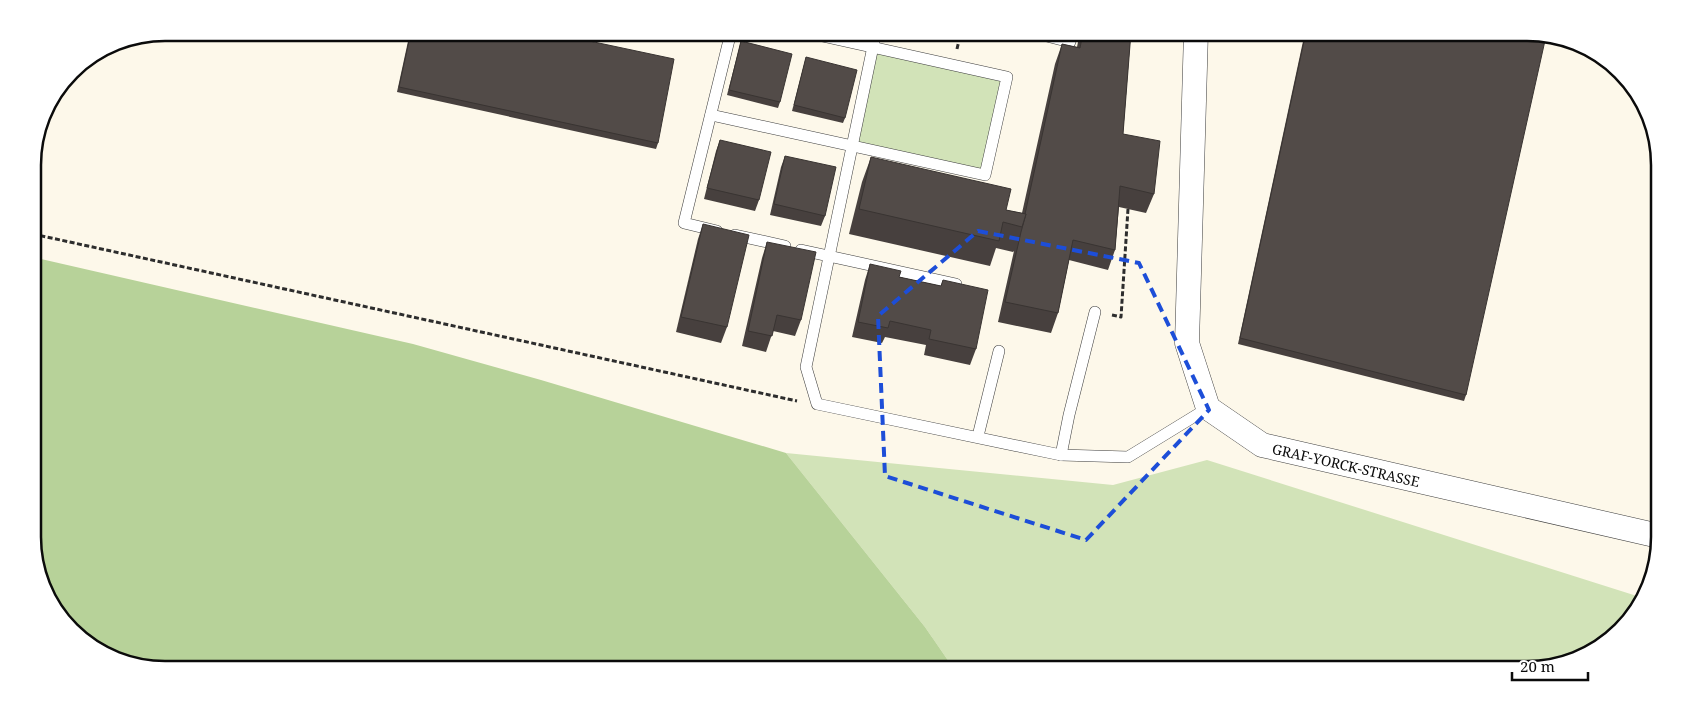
<svg xmlns="http://www.w3.org/2000/svg" width="1692" height="702" viewBox="0 0 1692 702" font-family="'Noto Serif',serif">
<style>
.green{fill:#d2e3b8}
.forest{fill:#b7d299}
.lines{fill:none;stroke-linecap:round;stroke-linejoin:round}
.lane-casing{stroke:#3e3e3e;stroke-width:12}
.street-casing{stroke:#3e3e3e;stroke-width:25}
.path{stroke:#2d2d2d;stroke-width:3;stroke-dasharray:5 2.5;stroke-linecap:butt}
.lane{stroke:#fff;stroke-width:11}
.street{stroke:#fff;stroke-width:24}
.wall{fill:#47403e}
.building{fill:#524b48;stroke:#393432}
.marked{fill:none;stroke:#1d4ed8;stroke-width:4;stroke-dasharray:10 6;stroke-linejoin:round}
.labels{text-anchor:middle;dominant-baseline:central;stroke-width:5;stroke-linejoin:round;paint-order:stroke}
.street-label{font-size:14px;fill:#0b0b0b;stroke:#fff}
.rim{fill:none;stroke:#0b0b0b;stroke-width:2.5}
</style>
<rect width="100%" height="100%" fill="#fdf8ea"/>
<g class="green">
<path d="M 873,48 L 1007,77 L 985,175 L 851,146 Z"/>
<path d="M 786,453 L 1113,485 L 1207,460 L 1640,597 L 1607,642 L 1535,669 L 954,669 L 925,627 Z"/>
</g>
<path class="forest" d="M 41,259 L 413,344 L 541,380 L 786,453 L 925,627 L 954,669 L 165,669 L 122,662 L 65,624 L 35,562 L 33,272 Z"/>
<g class="lines">
<defs>
<g id="lane">
<path d="M 876,32 L 806,367 L 817,404 L 1061,455 L 1128,457 L 1208,408"/>
<path d="M 1031,32 L 1070,42 L 1072,32"/>
<path d="M 711,115 L 985,175 L 1007,77 L 804,32"/>
<path d="M 717,231 L 684,223 L 731,32"/>
<path d="M 735,235 L 785,246"/>
<path d="M 801,250 L 956,284"/>
<path d="M 978,436 L 999,351"/>
<path d="M 1061,455 L 1069,415 L 1095,312"/>
</g>
<path id="street" d="M 1196,32 L 1187,343 L 1208,408 L 1262,445 L 1659,536"/>
</defs>
<use href="#lane" class="lane-casing"/>
<use href="#street" class="street-casing"/>
<g class="path">
<path d="M 957,49 L 961,32"/>
<path d="M 33,234 L 797,401"/>
<path d="M 1112,315 L 1121,317 L 1128,209"/>
</g>
<use href="#lane" class="lane"/>
<use href="#street" class="street"/>
</g>
<g class="wall">
<path d="M 410,32 L 547,32 L 658,143 L 656,149 L 397,92 Z"/>
<path d="M 1080,32 L 1131,32 L 1123,134 L 1154,194 L 1146,213 L 1119,207 L 1115,250 L 1108,270 L 1069,260 L 1058,313 L 1051,333 L 998,322 L 1014,251 L 1013,252 L 996,248 L 990,266 L 849,234 L 862,182 L 871,157 L 1006,210 L 1022,213 L 1055,64 L 1062,44 L 1077,47 Z"/>
<path d="M 1305,32 L 1527,32 L 1466,395 L 1464,401 L 1238,344 Z"/>
<path d="M 741,41 L 780,102 L 778,108 L 727,95 Z"/>
<path d="M 806,57 L 845,118 L 843,123 L 792,111 Z"/>
<path d="M 720,140 L 759,200 L 755,211 L 704,199 L 716,151 Z"/>
<path d="M 785,156 L 825,216 L 821,226 L 770,215 L 781,167 Z"/>
<path d="M 703,224 L 727,327 L 721,343 L 676,332 L 698,239 Z"/>
<path d="M 767,242 L 801,320 L 795,336 L 773,331 L 766,352 L 742,346 L 762,258 Z"/>
<path d="M 870,264 L 899,277 L 941,286 L 943,280 L 976,349 L 970,365 L 924,355 L 926,345 L 885,337 L 882,343 L 852,337 L 865,280 Z"/>
</g>
<g class="building">
<path d="M 411,32 L 547,32 L 674,59 L 658,143 L 399,87 Z"/>
<path d="M 1083,32 L 1131,32 L 1123,134 L 1160,141 L 1154,194 L 1120,186 L 1115,250 L 1073,240 L 1058,313 L 1005,302 L 1021,232 L 1026,214 L 1025,214 L 1062,44 L 1080,48 Z"/>
<path d="M 1306,32 L 1527,32 L 1546,36 L 1466,395 L 1240,338 Z"/>
<path d="M 741,41 L 792,54 L 780,102 L 729,90 Z"/>
<path d="M 806,57 L 857,70 L 845,118 L 794,105 Z"/>
<path d="M 720,140 L 771,152 L 759,200 L 707,188 Z"/>
<path d="M 785,156 L 836,167 L 825,216 L 774,204 Z"/>
<path d="M 871,157 L 1011,189 L 1006,210 L 1026,214 L 1022,227 L 1003,222 L 999,241 L 859,209 Z"/>
<path d="M 703,224 L 749,235 L 727,327 L 681,317 Z"/>
<path d="M 767,242 L 816,252 L 801,320 L 777,315 L 772,336 L 748,331 Z"/>
<path d="M 870,264 L 901,271 L 899,277 L 941,286 L 943,280 L 988,290 L 976,349 L 929,339 L 931,330 L 890,321 L 888,328 L 858,322 Z"/>
</g>
<path class="marked" d="M 978,231 L 1139,263 L 1209,410 L 1086,540 L 885,476 L 878,316 Z"/>
<g class="labels">
<g class="street-label">
<text transform="translate(1346 465) rotate(13)">GRAF-YORCK-STRASSE</text>
</g>
</g>
<path d="M0 0H1692V702H0ZM165 41H1527A124 124 0 0 1 1651 165V537A124 124 0 0 1 1527 661H165A124 124 0 0 1 41 537V165A124 124 0 0 1 165 41Z" fill="#fff" fill-rule="evenodd"/>
<path class="rim" d="M165 41H1527A124 124 0 0 1 1651 165V537A124 124 0 0 1 1527 661H165A124 124 0 0 1 41 537V165A124 124 0 0 1 165 41Z"/>
<path d="M1512 672v8h76v-8" fill="none" stroke="#0b0b0b" stroke-width="2.5"/>
<text x="1520" y="672" font-size="15" fill="#0b0b0b" stroke="#ffffff" stroke-width="4" paint-order="stroke">20 m</text>
</svg>
